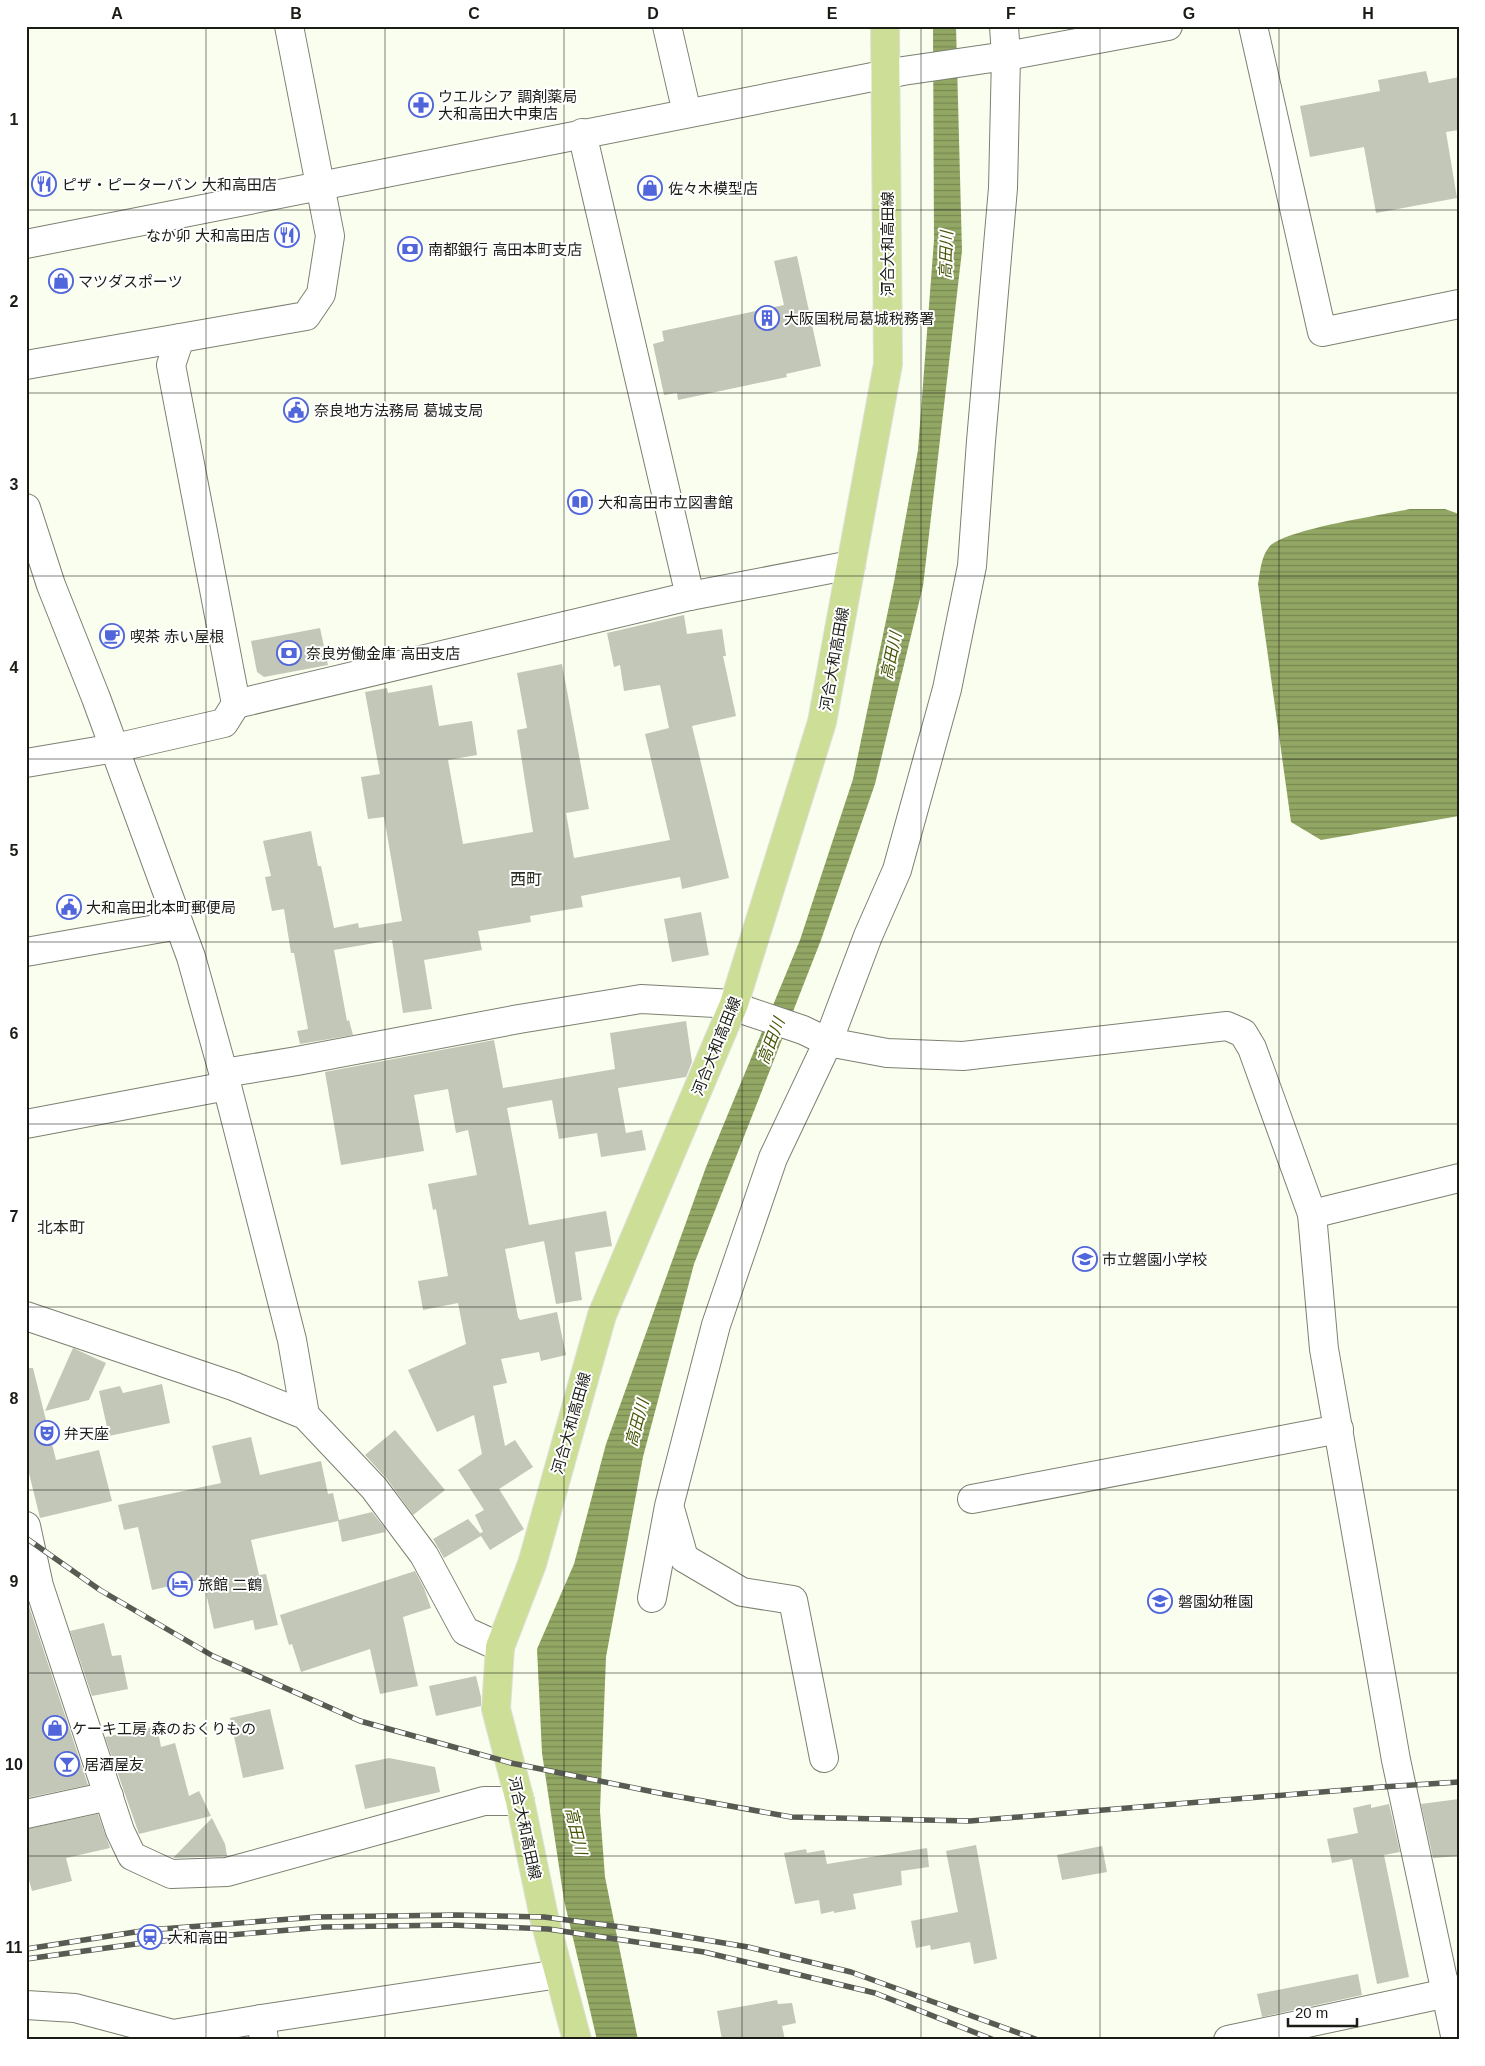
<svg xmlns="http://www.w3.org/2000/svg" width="1485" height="2066" viewBox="0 0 1485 2066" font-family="Arial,'Noto Sans JP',sans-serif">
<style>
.water{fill:url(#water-rules)}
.building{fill:#c2c7b8}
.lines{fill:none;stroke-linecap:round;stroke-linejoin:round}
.minor-casing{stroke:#7c8072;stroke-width:30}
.major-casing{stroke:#dfdfde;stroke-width:30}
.minor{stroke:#fff;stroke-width:28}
.major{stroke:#cddf96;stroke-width:28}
.rail-casing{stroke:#585b52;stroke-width:5.5}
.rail{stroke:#fff;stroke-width:4;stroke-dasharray:11;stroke-linecap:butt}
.grid{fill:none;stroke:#1a1c16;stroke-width:1;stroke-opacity:0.55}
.labels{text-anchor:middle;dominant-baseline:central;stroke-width:4;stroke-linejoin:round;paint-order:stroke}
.poi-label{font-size:15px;fill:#1a1c16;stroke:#fff;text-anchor:start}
.street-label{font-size:15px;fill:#1a1c16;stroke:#fff}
.water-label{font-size:16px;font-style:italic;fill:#455505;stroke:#fff}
.neighbourhood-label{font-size:16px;fill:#292d21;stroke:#fff}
.neatline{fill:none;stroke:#1a1c16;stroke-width:2}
.grid-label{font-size:16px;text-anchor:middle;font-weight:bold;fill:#1a1c16}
</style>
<defs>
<pattern id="water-rules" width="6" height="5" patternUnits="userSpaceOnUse" patternTransform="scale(1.25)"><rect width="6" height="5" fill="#93a764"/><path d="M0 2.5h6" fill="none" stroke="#778751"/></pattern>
</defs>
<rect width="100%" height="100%" fill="#f9feee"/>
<g class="water">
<path d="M 933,26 L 956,26 L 962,251 L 923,586 L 875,784 L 821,940 L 694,1264 L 643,1457 L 606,1657 L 600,1811 L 605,1877 L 638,2040 L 597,2040 L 564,1900 L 542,1753 L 537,1649 L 574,1564 L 606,1444 L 706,1167 L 800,940 L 853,779 L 894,582 L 918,450 L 934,240 Z"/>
<path d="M 1410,509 L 1445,509 L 1459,514 L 1459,816 L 1321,840 L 1291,822 L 1258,584 C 1260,572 1261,557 1269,547 C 1285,529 1383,515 1410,509 Z"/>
</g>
<g class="building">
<path d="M 1426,71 L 1429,83 L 1459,77 L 1459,130 L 1446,132 L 1457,198 L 1376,213 L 1364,147 L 1310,157 L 1300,106 L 1380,91 L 1378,80 Z"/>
<path d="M 797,256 L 821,366 L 786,374 L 787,377 L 678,400 L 677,393 L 664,395 L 653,344 L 664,341 L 662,331 L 784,305 L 774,261 Z"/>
<path d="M 684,615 L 687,634 L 722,629 L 726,656 L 723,656 L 736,716 L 692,726 L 729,878 L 682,889 L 680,877 L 581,896 L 583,907 L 530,916 L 531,922 L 478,931 L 482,950 L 424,960 L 432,1009 L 403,1013 L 392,940 L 334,950 L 347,1021 L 349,1020 L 353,1035 L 300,1044 L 297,1031 L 308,1029 L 294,953 L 291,953 L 284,909 L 272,911 L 265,877 L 271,876 L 263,841 L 311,831 L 318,866 L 321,866 L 334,928 L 358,923 L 359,928 L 402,921 L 384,817 L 368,819 L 361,777 L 380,774 L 365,692 L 387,688 L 388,693 L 432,685 L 439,726 L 472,721 L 477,755 L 448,760 L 463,844 L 533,832 L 517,730 L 527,728 L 517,673 L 562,664 L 589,809 L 566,813 L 574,858 L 670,840 L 645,734 L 669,728 L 660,685 L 624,691 L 620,665 L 614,667 L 607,633 Z"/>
<path d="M 320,628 L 328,665 L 264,677 L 257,672 L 251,641 Z"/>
<path d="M 701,912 L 709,955 L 672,962 L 664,919 Z"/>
<path d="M 686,1021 L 692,1062 L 686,1077 L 618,1088 L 626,1133 L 642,1130 L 646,1150 L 601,1157 L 597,1133 L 559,1139 L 552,1100 L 507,1108 L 529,1225 L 606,1211 L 612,1246 L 575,1252 L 582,1300 L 556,1304 L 544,1241 L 505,1249 L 518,1317 L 520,1320 L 557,1312 L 566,1355 L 541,1361 L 539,1352 L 501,1359 L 507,1383 L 493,1386 L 505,1446 L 515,1440 L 533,1467 L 499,1489 L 524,1529 L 490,1550 L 481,1536 L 444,1558 L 433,1539 L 468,1519 L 480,1533 L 483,1532 L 475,1515 L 484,1510 L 458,1470 L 482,1454 L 474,1415 L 437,1432 L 408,1370 L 466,1344 L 458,1303 L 423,1310 L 418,1281 L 448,1276 L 436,1209 L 433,1210 L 428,1184 L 477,1175 L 468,1130 L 456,1133 L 448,1089 L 414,1095 L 424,1151 L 341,1165 L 325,1072 L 494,1040 L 503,1088 L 615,1069 L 610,1033 Z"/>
<path d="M 73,1348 L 106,1363 L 89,1400 L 45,1411 Z"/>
<path d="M 26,1368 L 33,1368 L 56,1460 L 99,1450 L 112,1501 L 40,1518 L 26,1461 Z"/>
<path d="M 162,1384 L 170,1423 L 109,1436 L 99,1391 L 120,1386 L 123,1393 Z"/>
<path d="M 395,1430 L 445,1490 L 413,1515 L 387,1479 L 365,1455 Z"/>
<path d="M 251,1437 L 260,1475 L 321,1461 L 328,1494 L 333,1493 L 339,1520 L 372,1512 L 384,1527 L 385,1532 L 342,1542 L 338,1521 L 251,1540 L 259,1575 L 266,1574 L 278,1625 L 255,1630 L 253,1620 L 214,1629 L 203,1579 L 152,1590 L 138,1527 L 124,1530 L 118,1505 L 221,1483 L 212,1446 Z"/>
<path d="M 415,1571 L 424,1588 L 431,1608 L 403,1617 L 418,1686 L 380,1694 L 370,1649 L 301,1672 L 292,1644 L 289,1645 L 280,1615 Z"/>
<path d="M 26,1597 L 88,1785 L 26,1798 Z"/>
<path d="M 104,1623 L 112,1656 L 121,1655 L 128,1689 L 92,1696 L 70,1631 Z"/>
<path d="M 476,1676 L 481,1697 L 481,1706 L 436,1716 L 429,1686 Z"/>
<path d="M 270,1709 L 284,1769 L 243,1778 L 230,1718 Z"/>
<path d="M 157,1726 L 161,1747 L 175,1743 L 189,1796 L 199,1791 L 211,1816 L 139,1834 L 105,1737 Z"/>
<path d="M 389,1758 L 435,1767 L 440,1792 L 365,1809 L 355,1765 Z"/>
<path d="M 1459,1799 L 1459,1856 L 1433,1858 L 1421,1804 Z"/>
<path d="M 1371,1804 L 1371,1808 L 1389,1804 L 1400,1852 L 1384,1855 L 1409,1977 L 1377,1984 L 1352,1859 L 1332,1863 L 1327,1839 L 1358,1833 L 1353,1808 Z"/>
<path d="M 98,1814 L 110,1848 L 66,1858 L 72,1881 L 32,1891 L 26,1869 L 26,1829 Z"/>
<path d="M 212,1818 L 225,1844 L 227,1856 L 173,1858 Z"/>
<path d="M 976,1845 L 997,1959 L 974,1964 L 970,1942 L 931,1950 L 930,1945 L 916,1948 L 911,1921 L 958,1912 L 946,1851 Z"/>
<path d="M 1102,1846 L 1107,1872 L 1062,1880 L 1057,1855 Z"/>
<path d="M 927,1848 L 929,1867 L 901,1871 L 902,1885 L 853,1894 L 856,1909 L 834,1913 L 834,1911 L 821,1914 L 819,1900 L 795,1904 L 784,1853 L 806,1849 L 807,1853 L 824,1850 L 827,1864 Z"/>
<path d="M 1358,1974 L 1362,1995 L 1262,2017 L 1257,1994 Z"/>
<path d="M 777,2000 L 778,2004 L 792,2003 L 796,2023 L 782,2026 L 785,2040 L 722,2040 L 717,2011 Z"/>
</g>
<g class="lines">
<defs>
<g id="minor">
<path d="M 667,26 L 687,113"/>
<path d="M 1253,26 L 1322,332 L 1459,304"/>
<path d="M 582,133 L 690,596"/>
<path d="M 26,244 L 903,71 L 1006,56 L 1168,26"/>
<path d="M 26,365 L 306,316 L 321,294 L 330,236 L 289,26"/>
<path d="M 26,508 L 51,585 L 96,698 L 191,957 L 227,1086 L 292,1340 L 305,1415"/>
<path d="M 236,704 L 690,596 L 851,565"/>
<path d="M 26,763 L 115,748 L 224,723 L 236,704 L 171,365 L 180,338"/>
<path d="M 26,952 L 179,925"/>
<path d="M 224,1073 L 297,1061 L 519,1019 L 641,999 L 734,1004 L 747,1011 L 803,1030 L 828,1042 L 887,1053 L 963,1056 L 1227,1026 L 1243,1033 L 1252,1048 L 1312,1214 L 1324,1349 L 1396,1760 L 1456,2040"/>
<path d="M 26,1124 L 227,1086"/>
<path d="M 1312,1214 L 1459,1178"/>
<path d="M 26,1316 L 233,1386 L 305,1415 L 374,1488 L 424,1555 L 465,1631 L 500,1647"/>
<path d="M 972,1499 L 1339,1429"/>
<path d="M 671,1512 L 684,1558 L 742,1592 L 793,1600 L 824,1758"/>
<path d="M 26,1526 L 39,1586 L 120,1831 L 132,1856 L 171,1874 L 227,1872 L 484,1801 L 520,1801"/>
<path d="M 652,1598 L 669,1506 L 716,1325 L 773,1158 L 828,1042 L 868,936 L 897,870 L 947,689 L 972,566 L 981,441 L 1003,188 L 1006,56 L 1004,26"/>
<path d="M 26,1814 L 109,1796"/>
<path d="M 26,2005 L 75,2008 L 173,2034 L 261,2019 L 264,2040"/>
<path d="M 261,2019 L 559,1974"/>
<path d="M 1228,2040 L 1447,1993 L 1459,1989"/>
</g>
<path id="major" d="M 577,2040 L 544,1917 L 520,1801 L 496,1709 L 500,1647 L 532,1564 L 602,1315 L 734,1004 L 822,722 L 888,364 L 885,26"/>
</defs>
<use href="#minor" class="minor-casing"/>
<use href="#major" class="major-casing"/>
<use href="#minor" class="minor"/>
<use href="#major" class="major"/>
<defs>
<g id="rail">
<path d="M 26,1538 L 100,1590 L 213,1656 L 360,1721 L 511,1763 L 664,1794 L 791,1817 L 970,1821 L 1382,1787 L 1459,1782"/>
<path d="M 26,1949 L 148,1930 L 317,1917 L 457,1915 L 544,1917 L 652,1931 L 748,1947 L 851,1972 L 1038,2040"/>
<path d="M 26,1959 L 150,1942 L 324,1927 L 451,1925 L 548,1929 L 704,1952 L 875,1993 L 994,2040"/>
</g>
</defs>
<use href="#rail" class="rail-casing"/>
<use href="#rail" class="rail"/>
</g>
<path class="grid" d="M 206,26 L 206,2040M 385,26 L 385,2040M 564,26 L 564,2040M 742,26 L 742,2040M 921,26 L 921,2040M 1100,26 L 1100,2040M 1279,26 L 1279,2040M 26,210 L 1459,210M 26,393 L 1459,393M 26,576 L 1459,576M 26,759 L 1459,759M 26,942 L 1459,942M 26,1124 L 1459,1124M 26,1307 L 1459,1307M 26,1490 L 1459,1490M 26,1673 L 1459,1673M 26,1856 L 1459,1856"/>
<defs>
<symbol id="pharmacy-ring" viewBox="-11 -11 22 22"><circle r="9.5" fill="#fff" stroke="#5166db" stroke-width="1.5"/><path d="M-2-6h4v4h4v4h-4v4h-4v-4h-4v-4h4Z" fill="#5166db"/></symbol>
<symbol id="restaurant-ring" viewBox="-11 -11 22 22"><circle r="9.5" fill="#fff" stroke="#5166db" stroke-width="1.5"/><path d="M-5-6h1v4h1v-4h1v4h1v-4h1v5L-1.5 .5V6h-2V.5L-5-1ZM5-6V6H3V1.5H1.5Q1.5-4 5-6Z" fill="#5166db"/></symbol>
<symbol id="shop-ring" viewBox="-11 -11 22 22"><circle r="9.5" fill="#fff" stroke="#5166db" stroke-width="1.5"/><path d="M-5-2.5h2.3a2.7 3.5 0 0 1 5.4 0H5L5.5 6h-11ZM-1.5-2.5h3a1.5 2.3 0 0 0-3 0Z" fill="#5166db"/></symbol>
<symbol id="bank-ring" viewBox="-11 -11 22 22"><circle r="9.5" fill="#fff" stroke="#5166db" stroke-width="1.5"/><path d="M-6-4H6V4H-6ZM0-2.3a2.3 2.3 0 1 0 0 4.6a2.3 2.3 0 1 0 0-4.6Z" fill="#5166db"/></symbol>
<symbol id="building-ring" viewBox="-11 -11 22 22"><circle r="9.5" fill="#fff" stroke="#5166db" stroke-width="1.5"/><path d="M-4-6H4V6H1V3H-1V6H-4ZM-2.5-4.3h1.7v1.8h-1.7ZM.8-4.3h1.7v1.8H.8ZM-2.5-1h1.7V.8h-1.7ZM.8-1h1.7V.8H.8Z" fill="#5166db"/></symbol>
<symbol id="civic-ring" viewBox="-11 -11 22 22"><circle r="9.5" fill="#fff" stroke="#5166db" stroke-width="1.5"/><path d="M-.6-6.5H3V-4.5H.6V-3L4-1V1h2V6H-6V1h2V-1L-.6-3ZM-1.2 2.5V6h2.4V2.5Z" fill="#5166db"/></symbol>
<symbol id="library-ring" viewBox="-11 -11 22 22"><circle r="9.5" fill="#fff" stroke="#5166db" stroke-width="1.5"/><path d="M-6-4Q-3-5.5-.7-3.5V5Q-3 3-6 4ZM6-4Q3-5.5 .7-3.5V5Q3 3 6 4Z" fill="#5166db"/></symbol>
<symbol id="cafe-ring" viewBox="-11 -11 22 22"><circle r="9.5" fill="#fff" stroke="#5166db" stroke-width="1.5"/><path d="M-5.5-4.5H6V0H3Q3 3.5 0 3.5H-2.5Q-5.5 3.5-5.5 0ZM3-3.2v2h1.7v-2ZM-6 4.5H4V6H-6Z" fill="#5166db"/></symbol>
<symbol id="school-ring" viewBox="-11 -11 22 22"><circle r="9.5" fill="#fff" stroke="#5166db" stroke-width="1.5"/><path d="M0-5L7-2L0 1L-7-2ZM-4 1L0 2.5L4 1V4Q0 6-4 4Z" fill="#5166db"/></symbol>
<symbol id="theatre-ring" viewBox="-11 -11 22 22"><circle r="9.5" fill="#fff" stroke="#5166db" stroke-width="1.5"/><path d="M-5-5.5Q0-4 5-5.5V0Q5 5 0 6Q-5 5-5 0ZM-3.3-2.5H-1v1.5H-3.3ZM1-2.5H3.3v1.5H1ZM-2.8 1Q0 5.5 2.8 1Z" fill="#5166db"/></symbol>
<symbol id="hotel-ring" viewBox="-11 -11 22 22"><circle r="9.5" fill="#fff" stroke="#5166db" stroke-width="1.5"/><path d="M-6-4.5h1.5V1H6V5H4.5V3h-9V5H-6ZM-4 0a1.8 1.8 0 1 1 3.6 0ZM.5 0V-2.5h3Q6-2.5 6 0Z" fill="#5166db"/></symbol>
<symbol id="bar-ring" viewBox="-11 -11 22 22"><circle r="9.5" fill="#fff" stroke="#5166db" stroke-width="1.5"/><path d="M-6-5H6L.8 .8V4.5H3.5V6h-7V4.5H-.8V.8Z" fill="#5166db"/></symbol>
<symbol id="station-ring" viewBox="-11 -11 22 22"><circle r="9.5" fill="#fff" stroke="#5166db" stroke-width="1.5"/><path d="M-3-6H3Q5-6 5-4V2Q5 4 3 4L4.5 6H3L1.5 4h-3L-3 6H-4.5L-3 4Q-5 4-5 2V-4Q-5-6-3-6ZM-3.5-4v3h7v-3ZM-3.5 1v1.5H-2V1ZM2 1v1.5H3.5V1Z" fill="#5166db"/></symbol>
</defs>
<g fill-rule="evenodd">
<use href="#pharmacy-ring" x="407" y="91" width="28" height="28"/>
<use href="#restaurant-ring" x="30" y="170" width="28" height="28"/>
<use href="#shop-ring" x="636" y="174" width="28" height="28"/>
<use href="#restaurant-ring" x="273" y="221" width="28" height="28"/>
<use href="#bank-ring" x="396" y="235" width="28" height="28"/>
<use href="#shop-ring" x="47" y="267" width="28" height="28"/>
<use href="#building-ring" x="753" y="304" width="28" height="28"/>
<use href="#civic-ring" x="282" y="396" width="28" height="28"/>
<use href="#library-ring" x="566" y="488" width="28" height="28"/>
<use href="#cafe-ring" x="98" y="622" width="28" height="28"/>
<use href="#bank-ring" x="275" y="639" width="28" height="28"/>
<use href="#civic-ring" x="55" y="893" width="28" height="28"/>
<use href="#school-ring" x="1071" y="1245" width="28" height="28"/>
<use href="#theatre-ring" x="33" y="1419" width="28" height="28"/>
<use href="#hotel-ring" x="166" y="1570" width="28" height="28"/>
<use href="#school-ring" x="1146" y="1587" width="28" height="28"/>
<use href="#shop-ring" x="41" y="1714" width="28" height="28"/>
<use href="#bar-ring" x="53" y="1750" width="28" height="28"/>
<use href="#station-ring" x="136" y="1923" width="28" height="28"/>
</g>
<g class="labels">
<g class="poi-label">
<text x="438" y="96">ウエルシア 調剤薬局<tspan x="438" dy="17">大和高田大中東店</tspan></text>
<text x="62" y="184">ピザ・ピーターパン 大和高田店</text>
<text x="668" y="188">佐々木模型店</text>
<text x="270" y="235" text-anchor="end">なか卯 大和高田店</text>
<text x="428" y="249">南都銀行 高田本町支店</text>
<text x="78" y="281">マツダスポーツ</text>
<text x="784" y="318">大阪国税局葛城税務署</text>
<text x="314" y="410">奈良地方法務局 葛城支局</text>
<text x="598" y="502">大和高田市立図書館</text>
<text x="130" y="636">喫茶 赤い屋根</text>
<text x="306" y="653">奈良労働金庫 高田支店</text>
<text x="86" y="907">大和高田北本町郵便局</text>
<text x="1102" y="1259">市立磐園小学校</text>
<text x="64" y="1433">弁天座</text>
<text x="198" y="1584">旅館 二鶴</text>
<text x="1178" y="1601">磐園幼稚園</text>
<text x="72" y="1728">ケーキ工房 森のおくりもの</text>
<text x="84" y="1764">居酒屋友</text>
<text x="168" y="1937">大和高田</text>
</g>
<g class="street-label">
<text transform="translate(887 244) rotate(-90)">河合大和高田線</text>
<text transform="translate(834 659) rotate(-80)">河合大和高田線</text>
<text transform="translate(716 1046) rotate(-68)">河合大和高田線</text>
<text transform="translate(571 1423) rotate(-74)">河合大和高田線</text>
<text transform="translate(525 1828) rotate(78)">河合大和高田線</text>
</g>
<g class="water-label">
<text transform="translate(946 255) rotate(-88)">高田川</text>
<text transform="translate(891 656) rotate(-78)">高田川</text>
<text transform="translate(771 1041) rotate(-69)">高田川</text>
<text transform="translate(637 1423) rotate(-75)">高田川</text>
<text transform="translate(576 1831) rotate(77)">高田川</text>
</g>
<g class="neighbourhood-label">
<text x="526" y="879">西町</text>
<text x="61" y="1227">北本町</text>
</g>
</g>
<rect width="1485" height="2066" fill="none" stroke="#ffffff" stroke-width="55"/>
<path d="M1288 2018v8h69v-8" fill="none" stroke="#1a1c16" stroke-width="2.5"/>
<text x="1295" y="2018" font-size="15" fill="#1a1c16" stroke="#ffffff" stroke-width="4" paint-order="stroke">20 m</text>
<rect x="28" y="28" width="1430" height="2010" class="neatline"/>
<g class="grid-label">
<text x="117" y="19">A</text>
<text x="296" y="19">B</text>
<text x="474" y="19">C</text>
<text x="653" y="19">D</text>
<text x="832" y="19">E</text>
<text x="1011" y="19">F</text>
<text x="1189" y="19">G</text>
<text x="1368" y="19">H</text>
<text x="14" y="125">1</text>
<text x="14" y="307">2</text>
<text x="14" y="490">3</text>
<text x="14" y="673">4</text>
<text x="14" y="856">5</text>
<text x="14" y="1039">6</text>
<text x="14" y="1222">7</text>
<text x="14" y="1404">8</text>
<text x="14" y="1587">9</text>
<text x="14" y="1770">10</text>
<text x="14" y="1953">11</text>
</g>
</svg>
